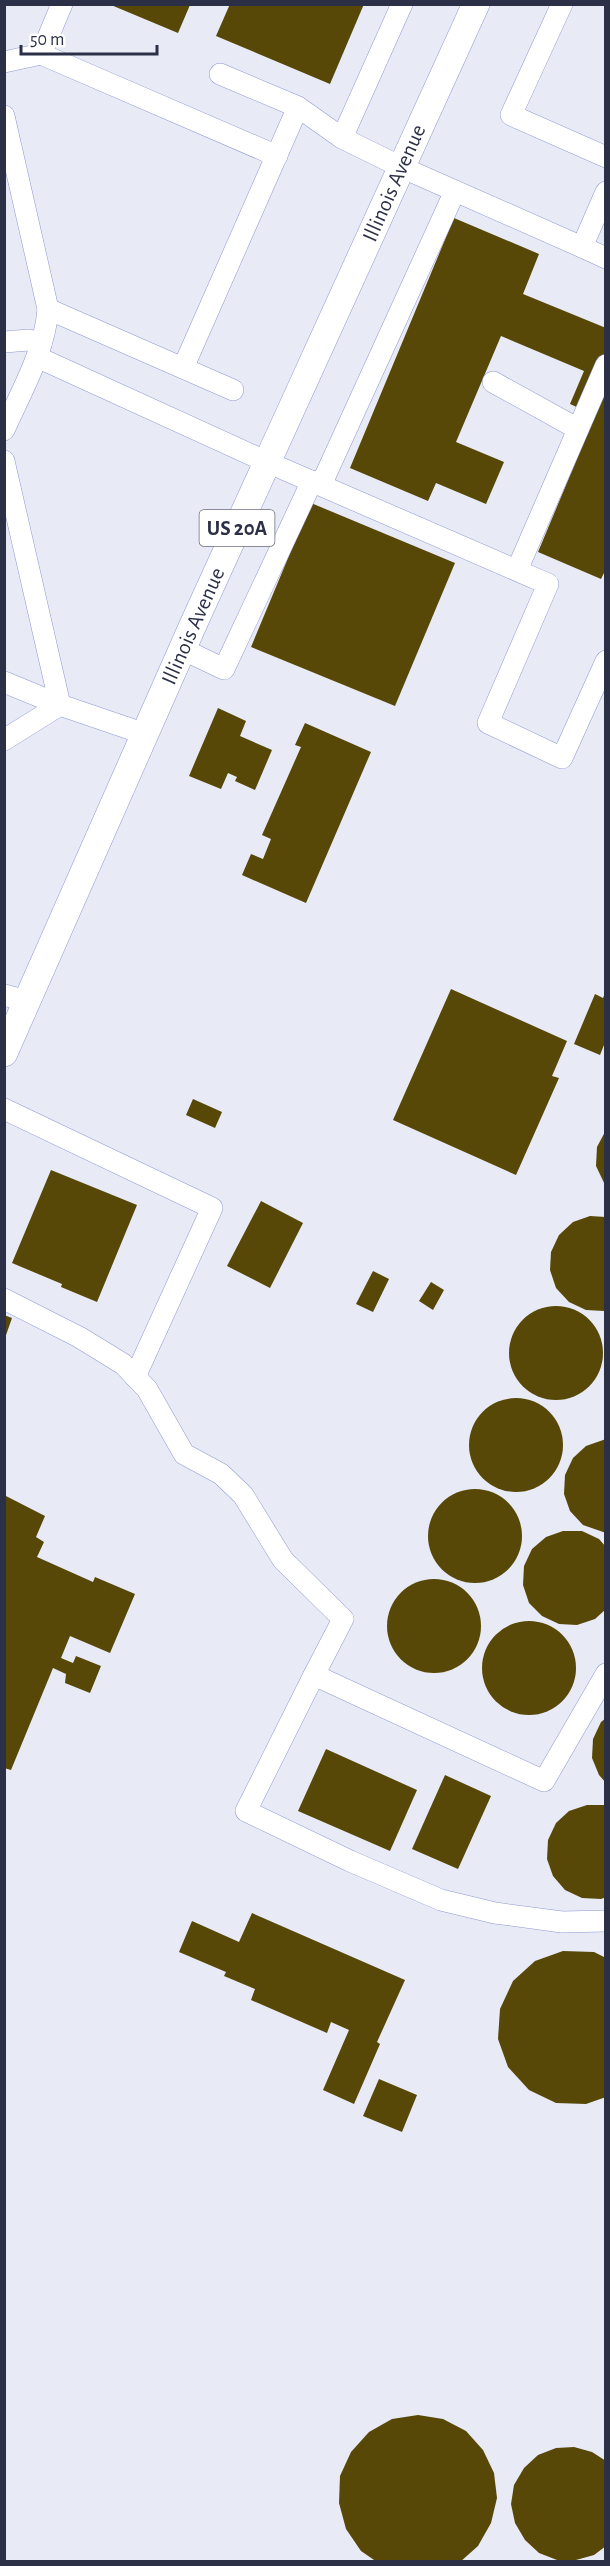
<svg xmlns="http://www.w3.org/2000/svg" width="610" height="2566" viewBox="0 0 610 2566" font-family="'Alegreya Sans',sans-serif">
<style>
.building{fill:#574807}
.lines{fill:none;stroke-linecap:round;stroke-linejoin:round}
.minor-casing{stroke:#8e9acf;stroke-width:22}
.major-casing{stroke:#8e9acf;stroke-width:28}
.minor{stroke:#fff;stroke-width:21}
.major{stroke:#fff;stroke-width:27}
.labels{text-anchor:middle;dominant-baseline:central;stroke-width:6;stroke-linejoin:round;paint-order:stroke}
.shield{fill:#fff;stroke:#6b6e7e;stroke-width:1.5}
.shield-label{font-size:21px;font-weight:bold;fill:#2b3046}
.street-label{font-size:22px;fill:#2b3046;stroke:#fff}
</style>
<rect width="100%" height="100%" fill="#e8eaf6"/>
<g class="building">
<path d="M 230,4 L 364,4 L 330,84 L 216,36 Z"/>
<path d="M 111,5 L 190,5 L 178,33 Z"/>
<path d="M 454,218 L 539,254 L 523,294 L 606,328 L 606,350 L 581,409 L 570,404 L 584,371 L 501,336 L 456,442 L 504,462 L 486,504 L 436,483 L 428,501 L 350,468 Z"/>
<path d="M 605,392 L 606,569 L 601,579 L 538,552 Z"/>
<path d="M 311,503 L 455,563 L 395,706 L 251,647 Z"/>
<path d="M 218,708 L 246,721 L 240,736 L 272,750 L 255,790 L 235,781 L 237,777 L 228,773 L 221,789 L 189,776 Z"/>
<path d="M 305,723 L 371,752 L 306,903 L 242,875 L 251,854 L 263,859 L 271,839 L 262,835 L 301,747 L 295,745 Z"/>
<path d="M 451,989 L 567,1041 L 552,1076 L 559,1078 L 516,1175 L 393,1120 Z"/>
<path d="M 606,991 L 606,1040 L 600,1055 L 574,1044 L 595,994 L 603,998 Z"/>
<path d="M 193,1099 L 222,1112 L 215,1128 L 186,1115 Z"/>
<path d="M 606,1130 L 606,1187 L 596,1166 L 597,1147 Z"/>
<path d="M 51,1170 L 137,1205 L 97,1302 L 61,1287 L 62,1284 L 12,1263 Z"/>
<path d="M 261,1201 L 303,1223 L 270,1288 L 227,1266 Z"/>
<path d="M 590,1216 L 606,1217 L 604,1311 L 586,1310 L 569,1302 L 556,1288 L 550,1270 L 551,1252 L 559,1235 L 573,1222 Z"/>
<path d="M 373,1271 L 389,1279 L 373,1312 L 356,1304 Z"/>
<path d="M 431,1282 L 444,1290 L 433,1310 L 419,1301 Z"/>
<circle cx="556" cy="1353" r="47"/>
<path d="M 4,1315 L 12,1318 L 5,1338 L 4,1338 Z"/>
<circle cx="516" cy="1445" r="47"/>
<path d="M 606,1439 L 606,1533 L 583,1525 L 570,1511 L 564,1494 L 565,1475 L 573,1458 L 586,1446 Z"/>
<circle cx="475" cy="1536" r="47"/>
<path d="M 4,1495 L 45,1516 L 36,1537 L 44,1542 L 37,1557 L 93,1582 L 95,1577 L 135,1594 L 110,1653 L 70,1636 L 61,1658 L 73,1663 L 76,1656 L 101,1666 L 90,1693 L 65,1683 L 66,1674 L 53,1668 L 11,1770 L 4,1768 Z"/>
<path d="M 563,1531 L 582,1531 L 599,1539 L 606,1547 L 606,1609 L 595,1619 L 577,1625 L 559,1624 L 542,1616 L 529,1603 L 523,1585 L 524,1566 L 532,1549 L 546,1537 Z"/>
<circle cx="434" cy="1626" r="47"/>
<circle cx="529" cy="1668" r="47"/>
<path d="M 606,1718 L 606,1783 L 599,1775 L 592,1758 L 593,1739 L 601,1722 Z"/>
<path d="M 326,1749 L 417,1790 L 390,1851 L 298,1811 Z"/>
<path d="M 445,1775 L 491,1796 L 458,1869 L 412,1849 Z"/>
<path d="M 587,1805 L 606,1805 L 606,1897 L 601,1899 L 582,1898 L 565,1890 L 553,1876 L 547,1859 L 548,1840 L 556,1823 L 569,1811 Z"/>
<path d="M 252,1913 L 405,1980 L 377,2042 L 380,2044 L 354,2104 L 323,2090 L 349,2030 L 331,2022 L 327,2033 L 251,2000 L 255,1989 L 224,1976 L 226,1972 L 179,1952 L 192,1921 L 239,1942 Z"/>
<path d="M 563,1951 L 594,1952 L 606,1958 L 606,2097 L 586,2104 L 556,2103 L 529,2090 L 508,2067 L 498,2039 L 500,2009 L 513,1981 L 535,1961 Z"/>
<path d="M 379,2079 L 417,2095 L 402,2132 L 363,2116 Z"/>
<path d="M 418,2415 L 443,2419 L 466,2431 L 483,2450 L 494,2473 L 497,2498 L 491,2523 L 478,2546 L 460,2562 L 377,2562 L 361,2551 L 346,2529 L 339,2503 L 340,2476 L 351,2452 L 369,2432 L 392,2419 Z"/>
<path d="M 574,2447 L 592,2452 L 606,2461 L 606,2546 L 594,2555 L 576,2560 L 557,2560 L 539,2553 L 525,2540 L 515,2523 L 511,2504 L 514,2485 L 524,2468 L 538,2455 L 556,2448 Z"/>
</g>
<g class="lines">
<defs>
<g id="minor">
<path d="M 402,4 L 342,138 L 401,167 L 582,247 L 606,192"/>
<path d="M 562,4 L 511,115 L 606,157"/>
<path d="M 41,54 L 277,156"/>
<path d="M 4,62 L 41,54 L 62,4"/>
<path d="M 220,74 L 298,107 L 342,138"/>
<path d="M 4,116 L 48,309 C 45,351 21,392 4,430"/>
<path d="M 582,247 L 606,258"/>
<path d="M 48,309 L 233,390"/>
<path d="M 4,342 L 29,340 L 41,344"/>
<path d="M 37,357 L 267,462 L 548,584 L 488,723 L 562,758 L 606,661"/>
<path d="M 183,368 L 298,107"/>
<path d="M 493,382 L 578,429"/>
<path d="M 4,461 L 60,705"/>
<path d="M 321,485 L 455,191"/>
<path d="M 517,570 L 606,365"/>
<path d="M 182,649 L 224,669 L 312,481"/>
<path d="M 4,682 L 60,705"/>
<path d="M 4,740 L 60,705 L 145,734"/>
<path d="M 4,995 L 27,1001"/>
<path d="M 4,1109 L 212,1208 L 135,1377"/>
<path d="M 4,1299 L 79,1337 L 123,1364 L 147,1389 L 184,1454 L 221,1474 L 243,1495 L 283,1560 L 343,1619 L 314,1675"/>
<path d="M 606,1674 L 544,1781 L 314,1675 L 246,1811 L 350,1861 L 441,1900 L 495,1913 L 562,1922 L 606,1921"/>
</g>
<path id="major" d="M 4,1053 L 193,625 L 476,4"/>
</defs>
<use href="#minor" class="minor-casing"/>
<use href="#major" class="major-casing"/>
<use href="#minor" class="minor"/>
<use href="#major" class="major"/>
</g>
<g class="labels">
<rect class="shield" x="199.5" y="510" width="75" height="36" rx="4.5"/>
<g class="shield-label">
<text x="237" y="528">US 20A</text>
</g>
<g class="street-label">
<text transform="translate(394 183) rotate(-66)">Illinois Avenue</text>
<text transform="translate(193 626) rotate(-66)">Illinois Avenue</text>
</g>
</g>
<rect width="610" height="2566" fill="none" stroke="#2b3046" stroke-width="12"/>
<path d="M21 45v9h136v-9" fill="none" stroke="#2b3046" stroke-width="3"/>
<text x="30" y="45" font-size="18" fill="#2b3046" stroke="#ffffff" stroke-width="4.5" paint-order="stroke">50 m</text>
</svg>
